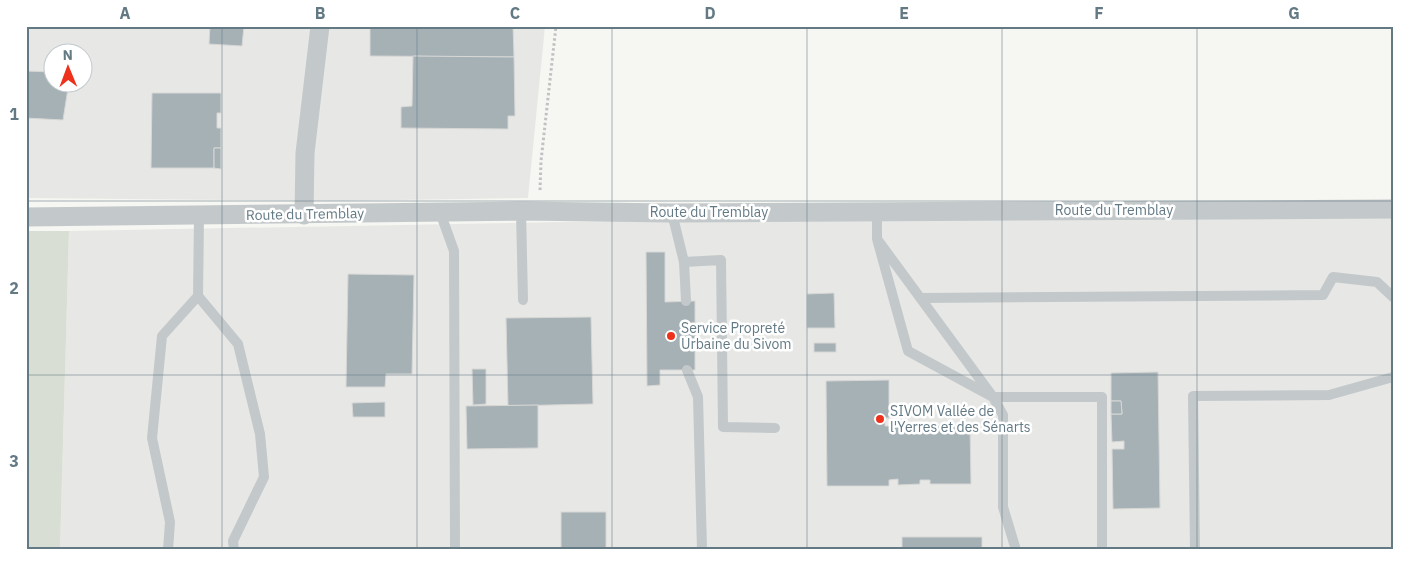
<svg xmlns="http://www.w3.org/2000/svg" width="1419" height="576" viewBox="0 0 1419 576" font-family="'IBM Plex Sans',sans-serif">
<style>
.built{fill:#e7e7e5;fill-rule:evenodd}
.green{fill:#d8ded3}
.building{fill:#a6b1b6;stroke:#d7d7d5}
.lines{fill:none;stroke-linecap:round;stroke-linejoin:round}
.path{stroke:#bfc1c3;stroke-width:3;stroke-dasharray:2.5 2.5;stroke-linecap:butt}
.lane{stroke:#c3c8ca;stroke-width:10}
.street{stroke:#c3c8ca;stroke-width:19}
.grid{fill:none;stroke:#637a85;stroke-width:1;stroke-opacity:0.55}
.poi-dot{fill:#ed311b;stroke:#fff;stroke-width:2}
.labels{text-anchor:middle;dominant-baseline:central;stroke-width:5;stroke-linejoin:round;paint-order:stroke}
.street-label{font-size:14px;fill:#637a85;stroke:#fff}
.poi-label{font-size:14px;fill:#637a85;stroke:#fff;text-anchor:start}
.neatline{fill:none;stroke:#637a85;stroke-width:2}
.grid-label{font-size:16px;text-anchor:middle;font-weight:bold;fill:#637a85}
</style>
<rect width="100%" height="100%" fill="#f6f6f2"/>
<g class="built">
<path d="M 26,26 L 545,26 L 528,198 L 333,201 L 26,198 ZM 52,52 L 82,52 L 82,82 L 52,82 Z"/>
<path d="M 1393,207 L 1393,550 L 60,550 L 69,231 Z"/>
</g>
<path class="green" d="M 26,231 L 69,231 L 60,550 L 26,550 Z"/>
<g class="building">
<path d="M 210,26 L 244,26 L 242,46 L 209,44 Z"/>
<path d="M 370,26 L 513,26 L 514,57 L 370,56 Z"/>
<path d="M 413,56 L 514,57 L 515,116 L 508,116 L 508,129 L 401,128 L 401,107 L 412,106 Z"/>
<path d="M 26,71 L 52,72 L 52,82 L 69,82 L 63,120 L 26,118 Z"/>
<path d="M 152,93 L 221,93 L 221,113 L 217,113 L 217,128 L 221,128 L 221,148 L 214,148 L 214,168 L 151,168 Z"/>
<path d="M 214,148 L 221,148 L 221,169 L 214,168 Z"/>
<path d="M 646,252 L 665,252 L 665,302 L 695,301 L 695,370 L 660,370 L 660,385 L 647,386 Z"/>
<path d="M 348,274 L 414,275 L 412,374 L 386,374 L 385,387 L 346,387 Z"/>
<path d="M 834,293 L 835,328 L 807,328 L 807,294 Z"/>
<path d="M 591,317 L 593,404 L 508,406 L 506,318 Z"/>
<rect x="814" y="343" width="22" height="9"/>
<path d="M 472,369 L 486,369 L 486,404 L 473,405 Z"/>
<path d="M 1158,372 L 1160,508 L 1113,509 L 1112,449 L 1124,449 L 1124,441 L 1112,442 L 1111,414 L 1122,414 L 1121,401 L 1111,401 L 1111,373 Z"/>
<path d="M 889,380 L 889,418 L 885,418 L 885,426 L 913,426 L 913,429 L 929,429 L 929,425 L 970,425 L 971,484 L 930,484 L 930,480 L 920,480 L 920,484 L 898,485 L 898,479 L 889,480 L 889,486 L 827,486 L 826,381 Z"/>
<path d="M 1111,401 L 1121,401 L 1122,414 L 1111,414 Z"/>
<path d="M 385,402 L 385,417 L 353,417 L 352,403 Z"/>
<path d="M 538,405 L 538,448 L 467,449 L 466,406 Z"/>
<rect x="561" y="512" width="45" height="38"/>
<rect x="902" y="537" width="80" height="13"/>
</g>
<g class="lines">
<path class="path" d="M 540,190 L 541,161 L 556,26"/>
<g class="lane">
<path d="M 521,211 L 523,300"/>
<path d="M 440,212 L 454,251 L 455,550"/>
<path d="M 672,213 L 684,262 L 686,301"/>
<path d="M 199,216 L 198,296 L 238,344 L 260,434 L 264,477 L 233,541 L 234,550"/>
<path d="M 877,239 L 908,351 L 993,397 L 877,239 L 877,212"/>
<path d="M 684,262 L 721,260 L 723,427 L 775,428"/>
<path d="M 921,298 L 1323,295 L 1333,277 L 1377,282 L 1393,297"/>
<path d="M 687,370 L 698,397 L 702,550"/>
<path d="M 168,550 L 170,522 L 152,438 L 162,336 L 198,296"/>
<path d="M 1016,550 L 1003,507 L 1003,415 L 993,397 L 1102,397 L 1102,550"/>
<path d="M 1195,550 L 1193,396 L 1329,395 L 1393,377"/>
</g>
<g class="street">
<path d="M 304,215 L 305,153 L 320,26"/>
<path d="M 26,217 L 521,211 L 672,213 L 1393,209"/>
</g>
</g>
<path class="grid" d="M 222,26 L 222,550M 417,26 L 417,550M 612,26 L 612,550M 807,26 L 807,550M 1002,26 L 1002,550M 1197,26 L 1197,550M 26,201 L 1393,201M 26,375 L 1393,375"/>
<g class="poi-dot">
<circle cx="671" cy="336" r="5"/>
<circle cx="880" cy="419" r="5"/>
</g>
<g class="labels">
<g class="street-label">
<text x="1114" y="210">Route du Tremblay</text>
<text x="709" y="212">Route du Tremblay</text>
<text transform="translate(305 214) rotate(-1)">Route du Tremblay</text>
</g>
<g class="poi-label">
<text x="681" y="328">Service Propreté<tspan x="681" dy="16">Urbaine du Sivom</tspan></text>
<text x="890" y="411">SIVOM Vallée de<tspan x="890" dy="16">l'Yerres et des Sénarts</tspan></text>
</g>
</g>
<rect width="1419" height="576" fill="none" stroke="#ffffff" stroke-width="55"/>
<g transform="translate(68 68) rotate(359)"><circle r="24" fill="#ffffff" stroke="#c1cace"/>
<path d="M0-4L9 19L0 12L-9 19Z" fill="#ed311b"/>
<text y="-8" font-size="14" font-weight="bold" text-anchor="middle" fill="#637a85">N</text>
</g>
<rect x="28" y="28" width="1364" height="520" class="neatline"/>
<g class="grid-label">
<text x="125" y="19">A</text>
<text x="320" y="19">B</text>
<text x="515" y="19">C</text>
<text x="710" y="19">D</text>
<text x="904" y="19">E</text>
<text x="1099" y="19">F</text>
<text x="1294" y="19">G</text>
<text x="14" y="120">1</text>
<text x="14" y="294">2</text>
<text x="14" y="467">3</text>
</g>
</svg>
